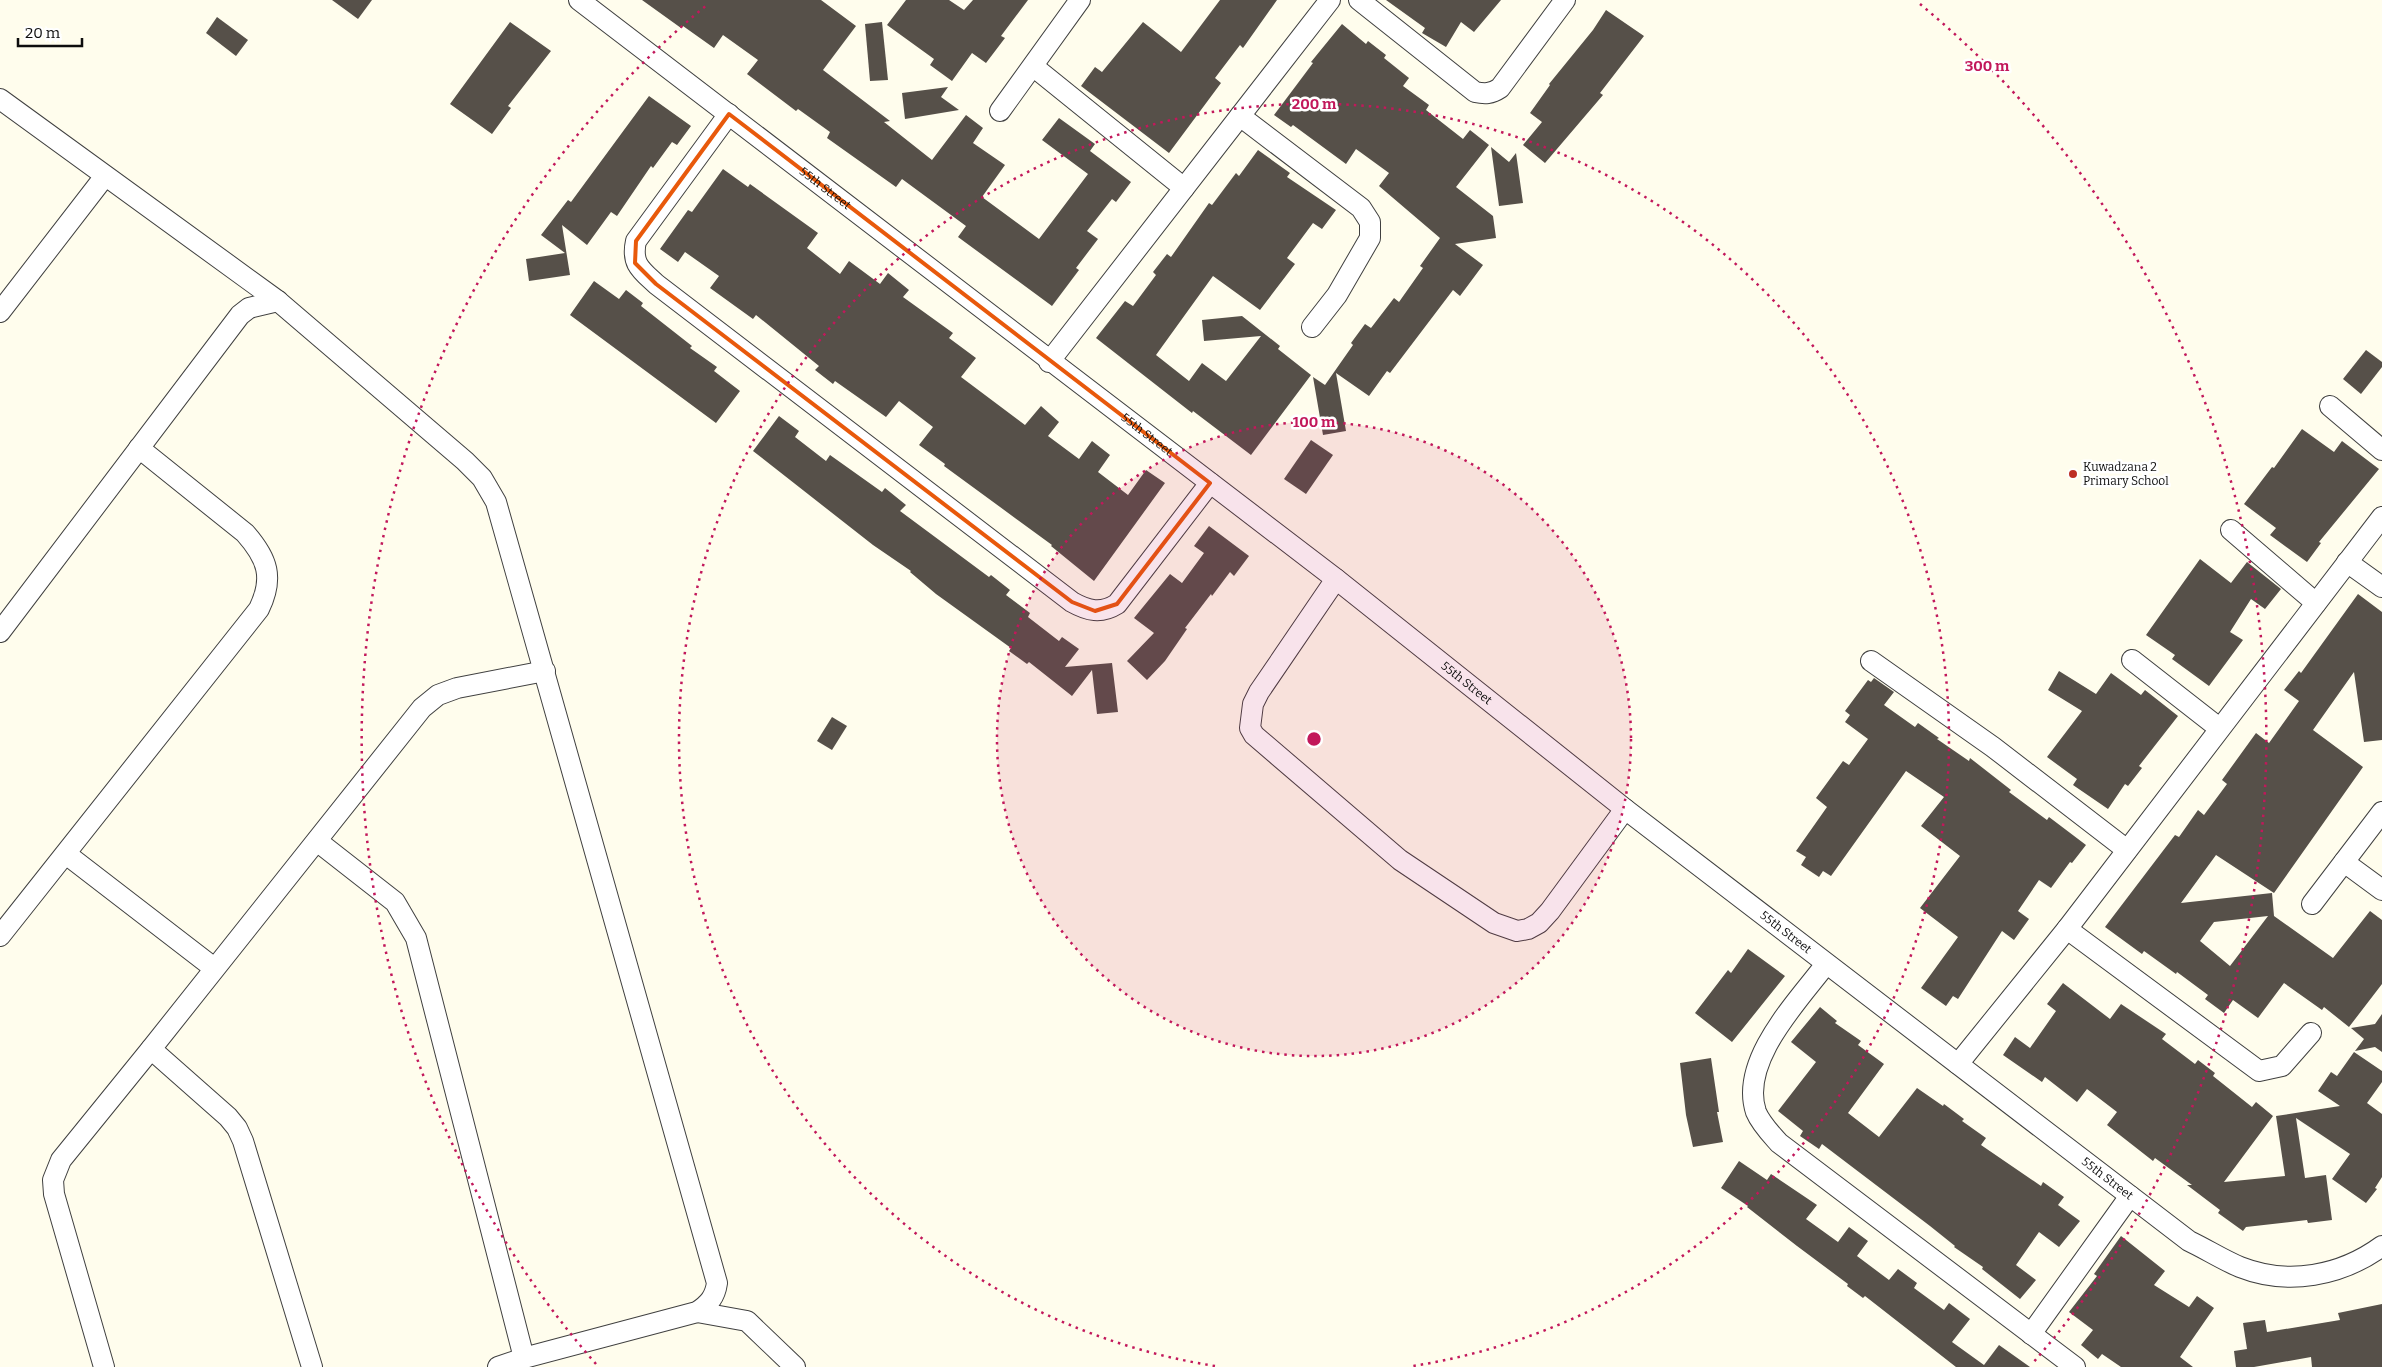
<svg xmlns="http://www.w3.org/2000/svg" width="2382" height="1367" viewBox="0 0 2382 1367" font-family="Bitter,serif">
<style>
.building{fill:#565049;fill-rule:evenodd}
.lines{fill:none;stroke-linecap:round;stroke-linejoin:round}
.street-casing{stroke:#404040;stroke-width:22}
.street{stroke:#fff;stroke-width:20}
.marked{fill:none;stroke:#e8590c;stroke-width:4;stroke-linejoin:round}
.ring{fill:none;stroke:#c2185b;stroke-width:2.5;stroke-dasharray:2.5 5}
.poi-dot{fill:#bd2e25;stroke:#fff;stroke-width:2}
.labels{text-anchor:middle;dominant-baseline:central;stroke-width:5;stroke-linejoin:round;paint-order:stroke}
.street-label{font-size:12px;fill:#0d0d0d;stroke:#fff}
.poi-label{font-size:12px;fill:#0d0d0d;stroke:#fff;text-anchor:start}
.centre{fill:#c2185b;stroke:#fff;stroke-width:2.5}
.ring-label{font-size:15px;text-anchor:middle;font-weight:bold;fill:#c2185b;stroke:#fff;stroke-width:5;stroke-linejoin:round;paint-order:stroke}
</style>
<rect width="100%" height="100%" fill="#fffded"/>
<g class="building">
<path d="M 332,0 L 372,0 L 358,19 Z"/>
<path d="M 642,0 L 821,0 L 856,26 L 823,70 L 890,121 L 884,122 L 932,160 L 966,115 L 983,128 L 973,143 L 1005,165 L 982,197 L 1039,239 L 1088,174 L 1042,140 L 1059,118 L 1095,144 L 1090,151 L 1131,182 L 1116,202 L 1112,199 L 1087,231 L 1098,239 L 1076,268 L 1079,270 L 1052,306 L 958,237 L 966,226 L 902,179 L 896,187 L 827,138 L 830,132 L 798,109 L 796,111 L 747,74 L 758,60 L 723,35 L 714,48 L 683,26 L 681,28 Z"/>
<path d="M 906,0 L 949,0 L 964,10 L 973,0 L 1028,0 L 1001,36 L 1005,38 L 986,63 L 972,53 L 952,81 L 930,65 L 934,59 L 887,25 Z"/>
<path d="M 1220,0 L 1277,0 L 1243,48 L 1240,45 L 1215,78 L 1221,83 L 1169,153 L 1081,86 L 1095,67 L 1102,72 L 1143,22 L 1181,52 Z"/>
<path d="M 1386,0 L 1501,0 L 1474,32 L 1461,22 L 1446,47 L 1422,33 L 1425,28 Z"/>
<path d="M 1606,10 L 1644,36 L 1600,93 L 1603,95 L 1545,163 L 1523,145 L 1542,122 L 1530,113 L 1550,85 L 1549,84 L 1593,30 Z"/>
<path d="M 217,17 L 248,40 L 236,56 L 206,33 Z"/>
<path d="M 510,22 L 551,51 L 508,106 L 511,108 L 492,134 L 450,104 Z"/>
<path d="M 882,22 L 888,80 L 870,81 L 865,24 Z"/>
<path d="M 1342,24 L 1366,44 L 1368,41 L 1386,55 L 1384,58 L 1409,78 L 1403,86 L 1429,105 L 1426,110 L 1463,139 L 1470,130 L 1489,145 L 1456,187 L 1493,216 L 1496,238 L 1455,244 L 1483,265 L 1460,296 L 1453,290 L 1390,373 L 1387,371 L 1369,396 L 1336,373 L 1346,431 L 1323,435 L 1313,377 L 1325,385 L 1353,345 L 1351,343 L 1365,324 L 1371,328 L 1394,298 L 1399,302 L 1423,268 L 1420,266 L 1440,238 L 1379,186 L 1389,173 L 1356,149 L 1346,164 L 1293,125 L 1291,127 L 1274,115 L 1313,63 L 1311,62 Z"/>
<path d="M 948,87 L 941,97 L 959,110 L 905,119 L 902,93 Z"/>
<path d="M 649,96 L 691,126 L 677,145 L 672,142 L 653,168 L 651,166 L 617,216 L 611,212 L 587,245 L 562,225 L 570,275 L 529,281 L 526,259 L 565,253 L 541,235 L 568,200 L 571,202 Z"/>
<path d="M 1491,147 L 1509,162 L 1516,153 L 1523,203 L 1499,206 Z"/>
<path d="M 1258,150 L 1290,173 L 1287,177 L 1336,210 L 1322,229 L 1313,223 L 1287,258 L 1295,264 L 1260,310 L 1213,276 L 1156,355 L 1189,381 L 1202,363 L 1226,381 L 1261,336 L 1204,341 L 1202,320 L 1242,316 L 1280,346 L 1278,349 L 1311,375 L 1251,455 L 1193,411 L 1192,413 L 1096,338 L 1125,301 L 1133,306 L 1156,275 L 1153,272 L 1167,254 L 1171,257 L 1209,203 L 1212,205 L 1236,173 L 1239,176 Z"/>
<path d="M 723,169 L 748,187 L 750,184 L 818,233 L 807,248 L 840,274 L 849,261 L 880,284 L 888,273 L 909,290 L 903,297 L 953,333 L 949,338 L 976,358 L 961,377 L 1025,425 L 1041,406 L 1059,422 L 1048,436 L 1079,459 L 1092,441 L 1110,455 L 1098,472 L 1128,495 L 1146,470 L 1165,483 L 1094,581 L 1051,546 L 1052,545 L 944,466 L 945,464 L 919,445 L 933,427 L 899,401 L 886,417 L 835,381 L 833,384 L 815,370 L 819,366 L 756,315 L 753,319 L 710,288 L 719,276 L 685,252 L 678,262 L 660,249 L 688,210 L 692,212 Z"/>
<path d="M 594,281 L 619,299 L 626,290 L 643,303 L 641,306 L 692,346 L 690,348 L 717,367 L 714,371 L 740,391 L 716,423 L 570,315 Z"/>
<path d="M 2366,350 L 2382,362 L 2382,367 L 2361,394 L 2343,379 Z"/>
<path d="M 779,416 L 799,431 L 795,437 L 826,461 L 830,455 L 882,492 L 885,488 L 906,505 L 900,511 L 989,577 L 991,575 L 1010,590 L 1006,595 L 1030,613 L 1028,617 L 1059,641 L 1062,637 L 1079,649 L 1065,667 L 1112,663 L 1118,712 L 1097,714 L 1092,670 L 1072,696 L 1029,662 L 1027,664 L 1009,651 L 1011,648 L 936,594 L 910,572 L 911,571 L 873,545 L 753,451 Z"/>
<path d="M 2302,429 L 2334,452 L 2342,441 L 2379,469 L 2319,542 L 2321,543 L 2307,562 L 2270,535 L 2276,528 L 2244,504 L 2272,467 L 2274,468 Z"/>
<path d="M 1311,440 L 1333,455 L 1306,494 L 1284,479 Z"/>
<path d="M 1209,526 L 1249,556 L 1234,576 L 1230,572 L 1212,596 L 1211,594 L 1185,628 L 1187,629 L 1165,661 L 1147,680 L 1127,661 L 1154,633 L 1134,618 L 1170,574 L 1182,583 L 1204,553 L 1194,546 Z"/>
<path d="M 2200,559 L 2231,583 L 2247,562 L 2281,589 L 2265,609 L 2251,599 L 2230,632 L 2243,640 L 2209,686 L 2172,659 L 2175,655 L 2146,635 Z"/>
<path d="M 2358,594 L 2382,612 L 2382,740 L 2364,742 L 2354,672 L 2313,730 L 2363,767 L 2274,893 L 2216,855 L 2181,903 L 2272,893 L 2274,916 L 2333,958 L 2370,911 L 2382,920 L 2382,984 L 2349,1027 L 2324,1007 L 2322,1010 L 2284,983 L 2258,1018 L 2233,1000 L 2224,1013 L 2205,999 L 2208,995 L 2177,972 L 2176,974 L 2144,951 L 2142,954 L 2105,927 L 2175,835 L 2179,837 L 2198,810 L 2204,815 L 2227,784 L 2222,780 L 2256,733 L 2269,743 L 2299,701 L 2284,690 L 2299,671 L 2301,673 ZM 2268,916 L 2230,966 L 2200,941 L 2214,922 Z"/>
<path d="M 2059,671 L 2096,694 L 2111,673 L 2141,695 L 2145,690 L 2178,716 L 2139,766 L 2142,768 L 2128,786 L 2125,784 L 2108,809 L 2073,785 L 2077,779 L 2047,757 L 2082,711 L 2048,690 Z"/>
<path d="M 1874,678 L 1894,692 L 1884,705 L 1915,727 L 1918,723 L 1939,738 L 1937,739 L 1969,761 L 1970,758 L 2011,790 L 2009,792 L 2047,820 L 2049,817 L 2086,845 L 2072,863 L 2070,862 L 2051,888 L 2039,880 L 2018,911 L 2029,919 L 2014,940 L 2002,931 L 1958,999 L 1953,996 L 1946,1006 L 1921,988 L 1958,937 L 1920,908 L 1960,856 L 1921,826 L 1944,797 L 1906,771 L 1831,876 L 1823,871 L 1819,877 L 1801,865 L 1806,857 L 1796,851 L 1827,807 L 1816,798 L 1843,761 L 1849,765 L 1868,739 L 1845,722 L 1850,715 L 1845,711 L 1868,680 L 1871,682 Z"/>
<path d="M 832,717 L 847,726 L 832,750 L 817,741 Z"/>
<path d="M 1748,949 L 1785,976 L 1732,1042 L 1695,1013 L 1728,970 L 1731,973 Z"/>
<path d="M 2063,983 L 2110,1019 L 2121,1004 L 2166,1034 L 2162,1039 L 2195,1064 L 2198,1060 L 2215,1073 L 2213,1076 L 2252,1107 L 2256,1102 L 2273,1116 L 2224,1182 L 2285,1176 L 2276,1116 L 2340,1106 L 2318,1091 L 2331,1072 L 2337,1076 L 2354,1052 L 2382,1071 L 2382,1082 L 2367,1103 L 2382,1114 L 2382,1177 L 2375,1188 L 2377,1189 L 2366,1203 L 2332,1179 L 2350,1154 L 2296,1118 L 2305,1178 L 2326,1175 L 2332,1220 L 2308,1223 L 2307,1220 L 2246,1227 L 2243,1231 L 2218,1213 L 2220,1210 L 2187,1185 L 2192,1185 L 2155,1158 L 2153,1161 L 2107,1125 L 2117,1112 L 2087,1089 L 2077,1102 L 2045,1077 L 2042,1082 L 2003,1055 L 2015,1037 L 2030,1048 L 2056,1011 L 2047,1004 Z"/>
<path d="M 1820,1007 L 1837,1021 L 1835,1023 L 1861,1041 L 1858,1045 L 1884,1064 L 1848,1113 L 1879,1137 L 1917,1088 L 1943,1106 L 1944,1104 L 1964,1119 L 1962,1121 L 1986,1138 L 1981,1145 L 2041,1186 L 2043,1182 L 2064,1197 L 2058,1205 L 2080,1221 L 2059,1247 L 2039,1232 L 2016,1265 L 2036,1280 L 2020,1299 L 1982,1269 L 1983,1267 L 1954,1247 L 1955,1246 L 1930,1226 L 1822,1144 L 1819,1149 L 1800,1136 L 1803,1131 L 1778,1111 L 1816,1062 L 1791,1042 Z"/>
<path d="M 2382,1014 L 2382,1052 L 2375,1047 L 2355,1051 L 2364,1039 L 2351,1028 L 2375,1024 Z"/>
<path d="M 1711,1058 L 1719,1112 L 1717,1112 L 1723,1142 L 1693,1147 L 1686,1115 L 1680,1063 Z"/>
<path d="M 1739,1161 L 1767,1180 L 1771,1174 L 1817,1205 L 1806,1219 L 1838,1242 L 1849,1227 L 1868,1241 L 1857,1256 L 1889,1280 L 1898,1269 L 1917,1283 L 1914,1288 L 1944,1310 L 1949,1303 L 1970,1319 L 1952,1342 L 1984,1365 L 1999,1345 L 2030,1367 L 1956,1367 L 1865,1296 L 1863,1298 L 1847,1286 L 1848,1284 L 1797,1246 L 1747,1207 L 1748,1206 L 1721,1188 Z"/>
<path d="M 2121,1236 L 2165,1271 L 2154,1285 L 2189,1307 L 2197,1296 L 2214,1308 L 2180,1357 L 2193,1367 L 2121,1367 L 2102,1354 L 2098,1359 L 2081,1345 L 2093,1330 L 2069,1312 L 2097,1276 L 2094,1274 Z"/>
<path d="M 2382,1304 L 2382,1367 L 2312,1367 L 2311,1357 L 2254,1367 L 2236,1367 L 2234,1351 L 2247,1349 L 2243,1323 L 2265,1320 L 2267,1332 L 2340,1320 L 2338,1313 Z"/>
</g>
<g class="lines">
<defs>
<g id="street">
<path id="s1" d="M 579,0 L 1336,579 L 1625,809 L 2189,1241 C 2206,1249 2223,1260 2240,1267 C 2288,1286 2341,1276 2382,1246"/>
<path d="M 1359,0 L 1475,92 C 1485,94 1491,94 1500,88 L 1565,0"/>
<path d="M 1034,67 L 1184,188"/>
<path d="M 0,99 L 278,301 L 465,461 L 482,478 L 496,502 L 717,1283 C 715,1297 709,1304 697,1312 L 524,1358 L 498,1367"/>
<path d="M 1000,111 L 1080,0"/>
<path d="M 729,114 L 636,241 C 631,264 641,270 656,284 L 1072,602 C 1088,611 1101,614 1117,604 L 1210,483"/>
<path d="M 1240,116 L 1361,208 L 1370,222 L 1370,238 L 1337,295 L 1312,327"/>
<path d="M 0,312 L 105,176"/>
<path d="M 1049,362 L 1330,0"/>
<path d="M 2330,406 L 2382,450"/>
<path d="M 2231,530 L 2316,603"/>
<path d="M 2347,562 L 2382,587"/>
<path d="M 1336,579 L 1259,692 L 1253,704 L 1250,728 L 1254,735 L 1400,860 L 1494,923 L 1517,931 L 1528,929 L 1539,923 L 1550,911 L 1625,809"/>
<path d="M 0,632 L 240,315 L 249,308 L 278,301"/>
<path d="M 2132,660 L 2219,728"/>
<path d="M 1871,661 L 1993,747 L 2127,850"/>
<path d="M 317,841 L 395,902 L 416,938 L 524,1358"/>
<path d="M 66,854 L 214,968"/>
<path d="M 2344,862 L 2382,890"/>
<path d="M 2312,904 L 2382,812"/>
<path d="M 2067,929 L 2259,1071 L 2282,1066 L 2311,1033"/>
<path d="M 0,936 L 259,609 C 274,578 268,559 245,533 L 139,448"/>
<path d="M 1826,964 C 1798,1001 1739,1061 1756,1112 C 1761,1124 1771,1134 1779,1143 L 2075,1367"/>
<path d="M 151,1049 L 228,1117 L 237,1128 L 243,1141 L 312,1367"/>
<path d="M 1958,1064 L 2067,929 L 2382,517"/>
<path d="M 697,1312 L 747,1321 L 795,1367"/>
<path d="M 2031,1334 L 2130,1196"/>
<path d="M 104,1367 L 54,1194 L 53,1180 L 61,1160 L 151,1049 L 422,708 L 438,695 L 457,688 L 545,671"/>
</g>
</defs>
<use href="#street" class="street-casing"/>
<use href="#street" class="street"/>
</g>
<path class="marked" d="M 729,114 L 1210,483 L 1117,604 L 1095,611 L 1072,602 L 656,284 L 635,263 L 636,241 Z"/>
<circle cx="1314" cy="739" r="317" fill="#c2185b" fill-opacity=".12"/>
<g class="ring">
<circle cx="1314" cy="739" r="317"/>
<path d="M1215 1366A635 635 0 1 1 1413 1366"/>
<path d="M596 1364A952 952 0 0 1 708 4M1920 4A952 952 0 0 1 2032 1364"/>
</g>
<circle class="poi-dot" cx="2073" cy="474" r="5"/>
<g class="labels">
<g class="street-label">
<text stroke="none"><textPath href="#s1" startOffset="310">55th Street</textPath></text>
<text stroke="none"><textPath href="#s1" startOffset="715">55th Street</textPath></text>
<text stroke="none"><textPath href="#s1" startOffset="1120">55th Street</textPath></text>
<text stroke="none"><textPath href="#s1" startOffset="1525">55th Street</textPath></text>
<text stroke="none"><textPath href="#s1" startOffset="1930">55th Street</textPath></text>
</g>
<g class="poi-label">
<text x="2083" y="467">Kuwadzana 2<tspan x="2083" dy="14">Primary School</tspan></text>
</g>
</g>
<circle cx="1314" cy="739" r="8" class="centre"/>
<g class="ring-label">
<text x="1987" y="71">300 m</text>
<text x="1314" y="109">200 m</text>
<text x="1314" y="427">100 m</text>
</g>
<path d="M18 38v8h64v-8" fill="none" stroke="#0d0d0d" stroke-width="2.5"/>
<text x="25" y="38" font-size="15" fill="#0d0d0d" stroke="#ffffff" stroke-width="4" paint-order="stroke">20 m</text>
</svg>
